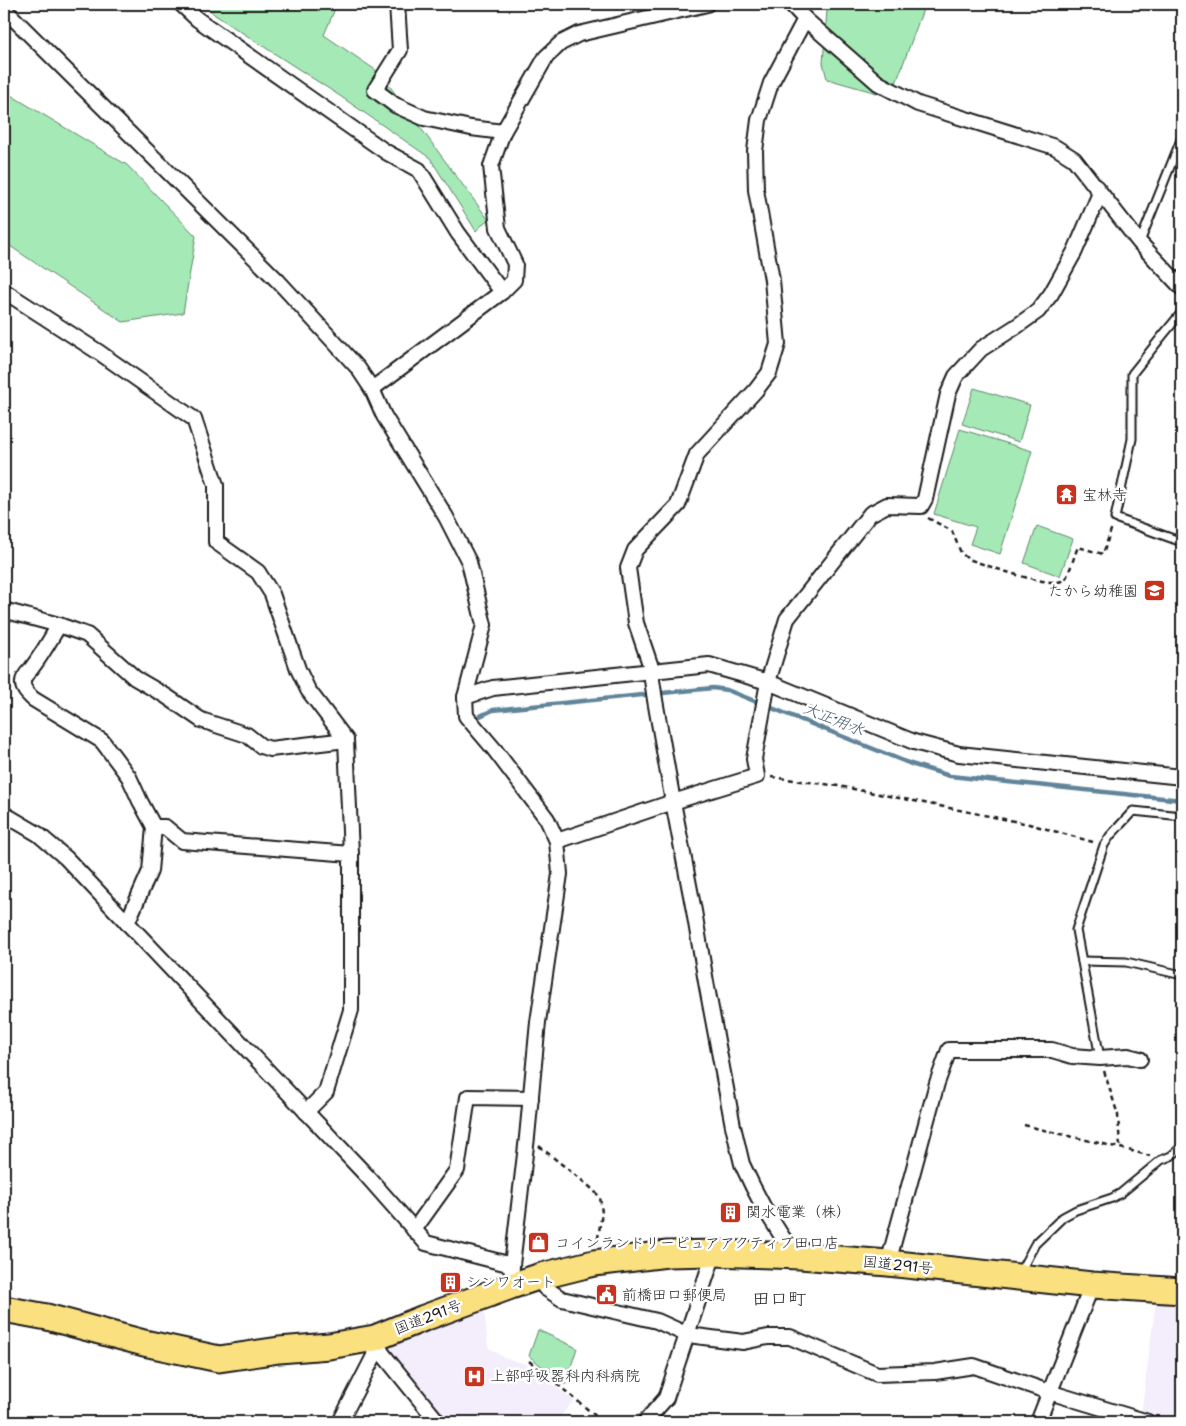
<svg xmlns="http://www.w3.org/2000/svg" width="1186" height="1426" viewBox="0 0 1186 1426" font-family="'Shantell Sans','Klee One',sans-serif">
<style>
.built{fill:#f4edfb}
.green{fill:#a5eab6;stroke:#608369}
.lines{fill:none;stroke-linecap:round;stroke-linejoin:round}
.stream{stroke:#608499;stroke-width:4.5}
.lane-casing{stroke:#1c1c1c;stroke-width:11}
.street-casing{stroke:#1c1c1c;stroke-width:18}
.highway-casing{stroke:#1c1c1c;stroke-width:29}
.path{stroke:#1c1c1c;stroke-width:2.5;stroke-dasharray:5 4;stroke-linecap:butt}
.lane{stroke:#fff;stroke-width:7}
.street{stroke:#fff;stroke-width:14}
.highway{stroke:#fbe080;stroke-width:25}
.labels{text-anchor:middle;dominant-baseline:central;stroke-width:5;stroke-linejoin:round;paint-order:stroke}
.poi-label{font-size:15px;fill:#1c1c1c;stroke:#fff;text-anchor:start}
.street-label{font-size:15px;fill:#1c1c1c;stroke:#fff}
.water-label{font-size:16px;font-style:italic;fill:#496170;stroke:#fff}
.quarter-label{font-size:18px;fill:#1c1c1c;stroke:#fff}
</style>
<rect width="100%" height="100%" fill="#fff"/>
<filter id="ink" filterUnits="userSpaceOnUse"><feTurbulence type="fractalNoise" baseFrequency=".02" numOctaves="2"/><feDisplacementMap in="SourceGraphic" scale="10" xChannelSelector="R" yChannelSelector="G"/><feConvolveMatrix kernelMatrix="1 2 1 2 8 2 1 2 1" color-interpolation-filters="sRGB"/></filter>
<g filter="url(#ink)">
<g class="built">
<path d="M 1156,1301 L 1182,1303 L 1182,1422 L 1165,1422 L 1141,1415 Z"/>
<path d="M 484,1307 L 488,1347 L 505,1358 L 526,1364 L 574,1401 L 555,1422 L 445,1422 L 416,1388 L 385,1347 Z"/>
</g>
<g class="green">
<path d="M 204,4 L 337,4 L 324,35 L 380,73 L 488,219 L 476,231 L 430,158 L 340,96 L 215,15 Z"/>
<path d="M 829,4 L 925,4 L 891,97 L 827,79 L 823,63 L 827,10 Z"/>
<path d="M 4,91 L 127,165 L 196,236 L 183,313 L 123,322 L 4,242 Z"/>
<path d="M 974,388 L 1030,405 L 1019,442 L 962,424 Z"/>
<path d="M 960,429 L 1032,451 L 1000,554 L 970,544 L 976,527 L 934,514 Z"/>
<path d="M 1037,526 L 1073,539 L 1060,576 L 1024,563 Z"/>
<path d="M 538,1330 L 577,1348 L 565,1385 L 529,1356 Z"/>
<path d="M 677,1416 L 727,1422 L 667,1422 Z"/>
</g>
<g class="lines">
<path class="stream" d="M 478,717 L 493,710 L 713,688 L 727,690 L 911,764 L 950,776 L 1182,800"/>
<defs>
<g id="lane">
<path d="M 1140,242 L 1182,137"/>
<path d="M 1182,312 L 1163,335 L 1132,374 L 1132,439 L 1115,518 L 1182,542"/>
<path d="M 1082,961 L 1126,962 L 1182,975"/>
<path d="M 1100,1058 L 1076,930 L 1104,845 L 1110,836 L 1133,811 L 1182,816"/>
<path d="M 1020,1272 L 1035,1244 L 1063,1217 L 1076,1210 L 1112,1198 L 1121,1193 L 1161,1160 L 1171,1156 L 1182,1147"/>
</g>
<g id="street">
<path d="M 181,4 L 197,19 L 386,152 L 419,170 L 458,233 L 502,292"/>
<path d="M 397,4 L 400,50 L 375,90 L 395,105 L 424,118 L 471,128 L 503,132"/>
<path d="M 791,4 L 805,19 L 878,83 L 918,104 L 1055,147 L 1074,159 L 1139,242 L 1182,288"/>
<path d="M 4,9 L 279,282 L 358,368 L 372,389 L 384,416 L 446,517 L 469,562 L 484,625 L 465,697 L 466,716 L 494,749 L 547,819 L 557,841 L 560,874 L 538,1022 L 527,1137 L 512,1265 L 511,1286"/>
<path d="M 4,291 L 100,353 L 194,419 L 216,485 L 216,542 L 258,572 L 272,594 L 298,669 L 308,690 L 346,740 L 351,854 L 351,1010 L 326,1092 L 306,1112"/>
<path d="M 372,389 L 502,292 L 514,280 L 515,264 L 498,228 L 491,166 L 503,132 L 546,57 L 561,43 L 579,34 L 707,4"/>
<path d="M 4,609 L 7,611 L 59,625 L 87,635 L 135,678 L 166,696 L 201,720 L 247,735 L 261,746 L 270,749 L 346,740"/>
<path d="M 59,625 C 50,640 42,655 31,669 C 28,672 23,677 23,682 C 22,689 28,694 33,699 L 102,741 L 129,777 L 140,801 L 154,827 L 150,871 L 127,923"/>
<path d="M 465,697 L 493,688 L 709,665 L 768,682 L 914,742 L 959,754 L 1182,777"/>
<path d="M 4,814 L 38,834 L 66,858 L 367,1176 L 426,1243 L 512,1265"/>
<path d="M 154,827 L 165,827 L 182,841 L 351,854"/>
<path d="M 557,841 L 673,802 L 757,776 L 754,759 L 768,682 L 787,619 L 870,514 L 887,505 L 921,506 L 925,499 L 948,394 L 956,376 L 981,349 L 1017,326 L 1038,311 L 1051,294 L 1075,251 L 1100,193"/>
<path d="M 414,1230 L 457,1170 L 468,1097 L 531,1098"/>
<path d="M 800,1256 L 783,1238 L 764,1208 L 753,1187 L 742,1164 L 733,1126 L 706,982 L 694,911 L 673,802 L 655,700 L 652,680 L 652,670 L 636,623 L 628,568 L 635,550 L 678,505 L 697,454 L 756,390 L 769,373 L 778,344 L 772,280 L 756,190 L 755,151 L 759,120 L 771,83 L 805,19"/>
<path d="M 888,1263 L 937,1083 L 949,1050 L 1052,1050 L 1072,1056 L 1100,1058 L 1128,1056 L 1140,1059"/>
<path d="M 538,1277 L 545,1288 L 562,1299 L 657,1321 L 688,1335 L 743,1342 L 768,1337 L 790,1337 L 877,1374 L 935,1372 L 974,1366 L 1049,1392 L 1148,1422"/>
<path d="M 375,1338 L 382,1353 L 438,1422"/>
<path d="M 340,1422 L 374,1356 L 375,1338"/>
<path d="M 645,1422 L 666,1398 L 714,1253"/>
<path d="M 1038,1422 L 1092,1285"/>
</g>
<path id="highway" d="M 4,1309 L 47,1317 L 144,1343 L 219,1359 L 279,1350 L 329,1346 L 375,1338 L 424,1318 L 511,1286 L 538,1277 L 594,1263 L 667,1254 L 714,1253 L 800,1256 L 888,1263 L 1092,1285 L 1182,1291"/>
</defs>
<use href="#lane" class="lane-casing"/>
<use href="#street" class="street-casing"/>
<use href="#highway" class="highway-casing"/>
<g class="path">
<path d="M 928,518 L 952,531 L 961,553 L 968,559 C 984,564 1054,591 1065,579 C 1069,575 1075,553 1078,547 L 1103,554 L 1112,527"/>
<path d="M 771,777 L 839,786 L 1029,824 L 1093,842"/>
<path d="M 1104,1071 L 1118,1115 L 1120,1147"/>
<path d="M 1024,1125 C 1066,1136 1108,1144 1150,1156"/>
<path d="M 539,1146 L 590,1187 L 600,1197 L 602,1213 L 597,1244"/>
<path d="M 529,1361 L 603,1422"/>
</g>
<use href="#lane" class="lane"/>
<use href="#street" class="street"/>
<use href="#highway" class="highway"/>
</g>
</g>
<defs>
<symbol id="temple-square" viewBox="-11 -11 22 22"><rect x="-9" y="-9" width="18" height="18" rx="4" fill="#c8321e" stroke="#fff"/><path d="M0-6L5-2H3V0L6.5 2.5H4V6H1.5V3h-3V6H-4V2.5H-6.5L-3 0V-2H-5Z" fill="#fff"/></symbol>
<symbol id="school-square" viewBox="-11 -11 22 22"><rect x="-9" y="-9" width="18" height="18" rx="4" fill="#c8321e" stroke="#fff"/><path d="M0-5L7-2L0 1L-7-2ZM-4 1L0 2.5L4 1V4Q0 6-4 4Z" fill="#fff"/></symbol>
<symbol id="building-square" viewBox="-11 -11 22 22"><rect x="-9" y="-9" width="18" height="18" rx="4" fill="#c8321e" stroke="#fff"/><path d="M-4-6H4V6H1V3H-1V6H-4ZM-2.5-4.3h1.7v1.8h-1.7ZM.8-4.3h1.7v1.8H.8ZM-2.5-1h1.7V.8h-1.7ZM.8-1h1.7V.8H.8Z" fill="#fff"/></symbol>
<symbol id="shop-square" viewBox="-11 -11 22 22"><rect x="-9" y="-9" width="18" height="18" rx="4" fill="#c8321e" stroke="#fff"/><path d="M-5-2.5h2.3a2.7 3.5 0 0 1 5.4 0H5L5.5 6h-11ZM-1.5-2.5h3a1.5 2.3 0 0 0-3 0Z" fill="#fff"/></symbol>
<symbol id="civic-square" viewBox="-11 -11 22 22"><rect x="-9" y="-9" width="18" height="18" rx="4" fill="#c8321e" stroke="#fff"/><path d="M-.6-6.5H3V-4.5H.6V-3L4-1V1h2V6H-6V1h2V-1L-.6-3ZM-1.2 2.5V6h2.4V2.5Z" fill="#fff"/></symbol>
<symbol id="hospital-square" viewBox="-11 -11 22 22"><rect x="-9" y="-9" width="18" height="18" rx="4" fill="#c8321e" stroke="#fff"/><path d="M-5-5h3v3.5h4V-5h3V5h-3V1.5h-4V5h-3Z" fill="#fff"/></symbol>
</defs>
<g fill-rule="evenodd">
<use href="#temple-square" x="1054" y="482" width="25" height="25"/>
<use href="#school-square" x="1142" y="578" width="25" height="25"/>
<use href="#building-square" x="718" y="1200" width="25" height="25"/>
<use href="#shop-square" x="526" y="1230" width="25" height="25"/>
<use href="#building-square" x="438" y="1270" width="25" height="25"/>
<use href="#civic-square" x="594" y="1282" width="25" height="25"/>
<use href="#hospital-square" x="462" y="1364" width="25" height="25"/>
</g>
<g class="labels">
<g class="poi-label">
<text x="1082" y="495">宝林寺</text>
<text x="1138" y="591" text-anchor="end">たから幼稚園</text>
<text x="746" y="1212">関水電業（株）</text>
<text x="555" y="1243">コインランドリーピュアアクティブ田口店</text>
<text x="466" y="1282">シンワオート</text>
<text x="622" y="1295">前橋田口郵便局</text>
<text x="490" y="1376">上部呼吸器科内科病院</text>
</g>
<g class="street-label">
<text transform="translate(898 1265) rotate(6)">国道291号</text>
<text transform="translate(428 1317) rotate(-21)">国道291号</text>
</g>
<g class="water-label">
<text transform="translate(834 719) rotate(22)">大正用水</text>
</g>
<g class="quarter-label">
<text x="779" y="1299">田口町</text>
</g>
</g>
<rect width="1186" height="1426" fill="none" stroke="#fff" stroke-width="20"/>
<rect x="10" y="10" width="1166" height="1406" fill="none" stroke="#1c1c1c" stroke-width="2" filter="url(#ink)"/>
</svg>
